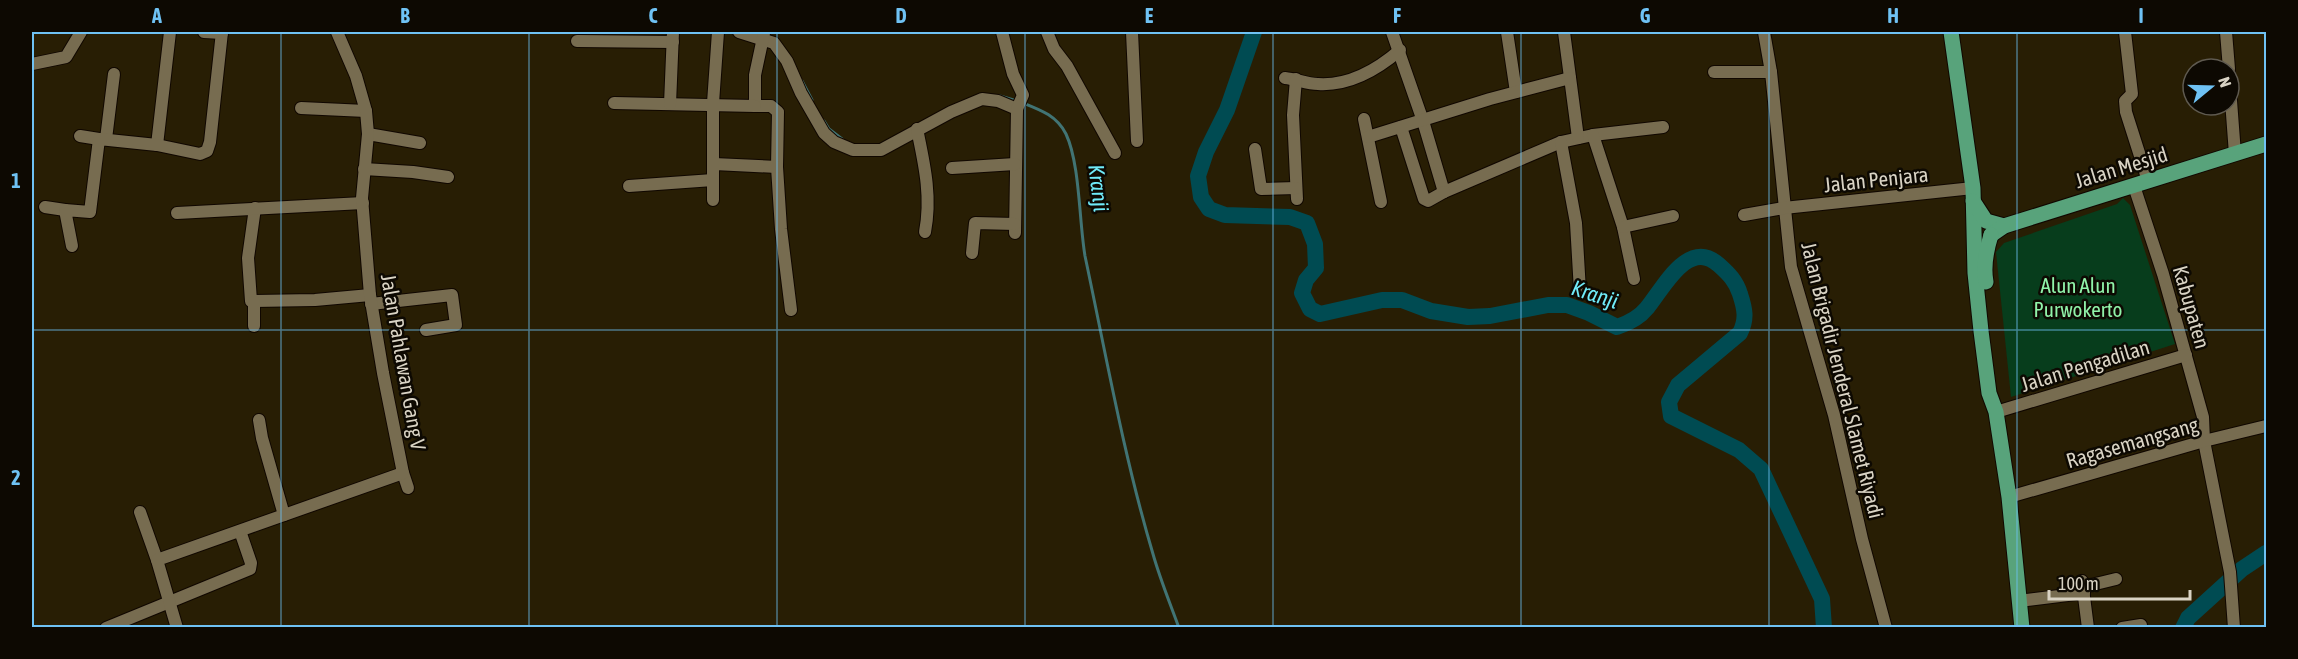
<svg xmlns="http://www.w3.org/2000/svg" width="2298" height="659" viewBox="0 0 2298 659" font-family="'Asap Condensed',sans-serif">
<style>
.green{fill:#073d1c}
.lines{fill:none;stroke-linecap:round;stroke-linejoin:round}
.stream{stroke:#417474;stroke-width:3}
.river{stroke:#004b52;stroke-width:16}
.minor-casing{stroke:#100700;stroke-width:14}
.major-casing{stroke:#100700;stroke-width:17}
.minor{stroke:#776c50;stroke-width:12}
.major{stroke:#58a37b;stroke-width:15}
.grid{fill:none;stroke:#6fc2f4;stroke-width:1.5;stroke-opacity:0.55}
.labels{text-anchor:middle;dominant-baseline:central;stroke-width:5;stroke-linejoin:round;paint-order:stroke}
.street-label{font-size:21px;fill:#d9d3c4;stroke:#0d0902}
.park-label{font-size:21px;fill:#90f3a9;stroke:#0d0902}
.water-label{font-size:22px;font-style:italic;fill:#70ebf9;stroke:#0d0902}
.neatline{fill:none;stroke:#6fc2f4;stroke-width:2}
.grid-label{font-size:20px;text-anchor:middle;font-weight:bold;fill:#6fc2f4}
</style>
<rect width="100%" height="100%" fill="#281e04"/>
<path class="green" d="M 2123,198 L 2130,205 L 2175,344 L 2011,397 L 1996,252 L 2004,243 L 2117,204 Z"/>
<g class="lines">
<g class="stream">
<path d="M 802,81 L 812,100"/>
<path d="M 1000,96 L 1017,101"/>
<path d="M 1023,103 C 1041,110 1057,116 1066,134 C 1080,164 1079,221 1085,256 C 1106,355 1124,457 1153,554 C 1160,579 1170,603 1179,628"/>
<path d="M 824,121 L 829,129 L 842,139"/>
</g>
<g class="river">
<path d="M 1254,32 L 1227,110 L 1206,152 L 1198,176 L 1201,197 L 1209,209 L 1225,215 L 1290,217 L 1307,223 L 1315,244 L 1316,268 L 1306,280 L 1302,293 L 1310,309 L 1320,314 L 1382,300 L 1402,300 L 1431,311 L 1468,317 L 1490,316 L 1548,305 L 1567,305 L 1589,313 L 1617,327 C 1629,323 1639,318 1647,308 C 1663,289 1688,237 1719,265 C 1729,274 1736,281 1740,294 C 1745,309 1747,319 1740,333 L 1678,385 L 1669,402 L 1671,416 L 1739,450 L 1761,469 L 1822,599 L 1824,628"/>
<path d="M 2183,628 L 2188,618 L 2242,569 L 2266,553"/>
</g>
<defs>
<g id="minor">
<path d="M 204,32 L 222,33"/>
<path d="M 739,32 L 774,43 L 787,61 L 801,93 L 824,133 L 834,142 L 853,150 L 881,150 L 951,112 L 982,99 L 998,101 L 1017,109"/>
<path d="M 1002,32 L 1013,74 L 1023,95 L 1017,109 L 1015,233"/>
<path d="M 1047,32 L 1054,49 L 1067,66 L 1115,153"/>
<path d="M 1132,32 L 1137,141"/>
<path d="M 1392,32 L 1423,121 L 1444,192 L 1561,142 L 1593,135 L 1663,127"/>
<path d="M 1507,32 L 1516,92"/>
<path d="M 1564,32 L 1578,138"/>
<path d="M 1764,32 L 1771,72 L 1791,267 L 1834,415 L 1862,539 L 1886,628"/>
<path d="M 2125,32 L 2132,94 L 2125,101 L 2126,112 L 2148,181"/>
<path d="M 2226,32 L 2229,69"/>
<path d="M 764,33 L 755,75 L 755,106 L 771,106 L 778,112 L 777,167 L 781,229 L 791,310"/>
<path d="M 577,41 L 673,42"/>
<path d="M 32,64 L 66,57 L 81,32"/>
<path d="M 1714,72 L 1771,72"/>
<path d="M 2229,74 L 2235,154"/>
<path d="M 1285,78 C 1296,79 1307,84 1318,84 C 1349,86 1378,69 1400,50"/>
<path d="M 1296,79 L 1293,115 L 1297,199"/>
<path d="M 614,103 L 755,106"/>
<path d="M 670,104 L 673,32"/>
<path d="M 301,108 L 366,111"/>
<path d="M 1364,119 L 1381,202"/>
<path d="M 1401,127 L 1424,199 L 1428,201 L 1444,192"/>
<path d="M 917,129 C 924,163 932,196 925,232"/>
<path d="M 368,134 L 420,143"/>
<path d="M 1593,135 L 1623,227 L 1634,279"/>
<path d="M 80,136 L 99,139"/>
<path d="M 1368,137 L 1490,99 L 1570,78"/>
<path d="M 106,139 L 114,74"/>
<path d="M 1561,142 L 1576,223 L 1580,291"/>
<path d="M 157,145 L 170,32"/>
<path d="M 1255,149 L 1261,189 L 1296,188"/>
<path d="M 714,164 L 777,167"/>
<path d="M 952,168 L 1015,164"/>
<path d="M 364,169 L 413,172 L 448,177"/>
<path d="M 629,186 L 713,180"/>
<path d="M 2134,186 L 2163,274 L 2203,417 L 2204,441 L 2230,572 L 2234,628"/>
<path d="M 713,200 L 713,103 L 718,32"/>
<path d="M 45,207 L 65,210"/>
<path d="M 255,208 L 248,258 L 251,301 L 315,300 L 370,295"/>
<path d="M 177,213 L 363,203"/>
<path d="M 1744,215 L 1784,208 L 1973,188"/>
<path d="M 1623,227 L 1673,216"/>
<path d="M 72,246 L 65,210 L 90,212 L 99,139 L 157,145 L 200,154 L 207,151 L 210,142 L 222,32"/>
<path d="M 972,253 L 975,223 L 1015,224"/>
<path d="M 254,302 L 254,326"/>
<path d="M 371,304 L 452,295 L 456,325 L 426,330"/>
<path d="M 1996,412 L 2186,355"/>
<path d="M 259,420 L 262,438 L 284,515"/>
<path d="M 403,473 L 408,488"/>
<path d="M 2009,497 L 2204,441 L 2266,426"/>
<path d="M 140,512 L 157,560"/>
<path d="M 2082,581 L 2088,628"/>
<path d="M 2083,587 L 2116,579"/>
<path d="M 2019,601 L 2084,593"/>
<path d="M 106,628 L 250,569 L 251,563 L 240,531"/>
<path d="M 177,628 L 157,560 L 403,473 L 383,373 L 370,295 L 362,198 L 368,134 L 366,111 L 356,76 L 337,32"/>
<path d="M 2122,628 L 2141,625"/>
</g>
<g id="major">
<path d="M 1951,32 L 1973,188 L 1975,273 L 1981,331 L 1989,393 L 1996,412 L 2009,497 L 2022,628"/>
<path d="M 1973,201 L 1986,221 L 2004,226"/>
<path d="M 1991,235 L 2004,226 L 2266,144"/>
<path d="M 1986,282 C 1983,266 1986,251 1991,235"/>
</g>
</defs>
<use href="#minor" class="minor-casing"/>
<use href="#major" class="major-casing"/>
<use href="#minor" class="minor"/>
<use href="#major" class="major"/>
</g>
<path class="grid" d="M 281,32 L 281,628M 529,32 L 529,628M 777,32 L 777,628M 1025,32 L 1025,628M 1273,32 L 1273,628M 1521,32 L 1521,628M 1769,32 L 1769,628M 2017,32 L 2017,628M 32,330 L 2266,330"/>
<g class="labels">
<g class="street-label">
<text transform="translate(2121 167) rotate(-17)">Jalan Mesjid</text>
<text transform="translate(1876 179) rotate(-6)">Jalan Penjara</text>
<text transform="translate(2192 307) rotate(74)">Kabupaten</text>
<text transform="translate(404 362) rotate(80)">Jalan Pahlawan Gang V</text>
<text transform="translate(2085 365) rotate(-17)">Jalan Pengadilan</text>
<text transform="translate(1843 380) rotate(76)">Jalan Brigadir Jenderal Slamet Riyadi</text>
<text transform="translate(2132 442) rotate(-16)">Ragasemangsang</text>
</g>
<g class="park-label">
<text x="2078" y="285">Alun Alun<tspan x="2078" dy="24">Purwokerto</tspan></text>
</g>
<g class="water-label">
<text transform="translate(1099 188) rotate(83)">Kranji</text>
<text transform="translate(1595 294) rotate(18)">Kranji</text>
</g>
</g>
<rect width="2298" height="659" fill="none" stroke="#0d0902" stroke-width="66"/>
<g transform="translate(2211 87) rotate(71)"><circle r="28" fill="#0d0902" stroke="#5f5a50" stroke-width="1.5"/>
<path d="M0-4.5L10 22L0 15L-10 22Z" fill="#6fc2f4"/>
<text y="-9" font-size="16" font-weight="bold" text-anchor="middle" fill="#d9d3c4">N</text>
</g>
<path d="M2049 590v9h141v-9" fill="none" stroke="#d9d3c4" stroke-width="3"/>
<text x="2058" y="590" font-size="18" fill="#d9d3c4" stroke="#0d0902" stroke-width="4.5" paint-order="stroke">100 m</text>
<rect x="33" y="33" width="2232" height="593" class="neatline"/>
<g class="grid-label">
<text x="157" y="23">A</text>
<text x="405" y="23">B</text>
<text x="653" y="23">C</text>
<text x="901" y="23">D</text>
<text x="1149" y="23">E</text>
<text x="1397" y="23">F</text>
<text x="1645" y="23">G</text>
<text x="1893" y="23">H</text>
<text x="2141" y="23">I</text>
<text x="16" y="188">1</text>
<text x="16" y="485">2</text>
</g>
</svg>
